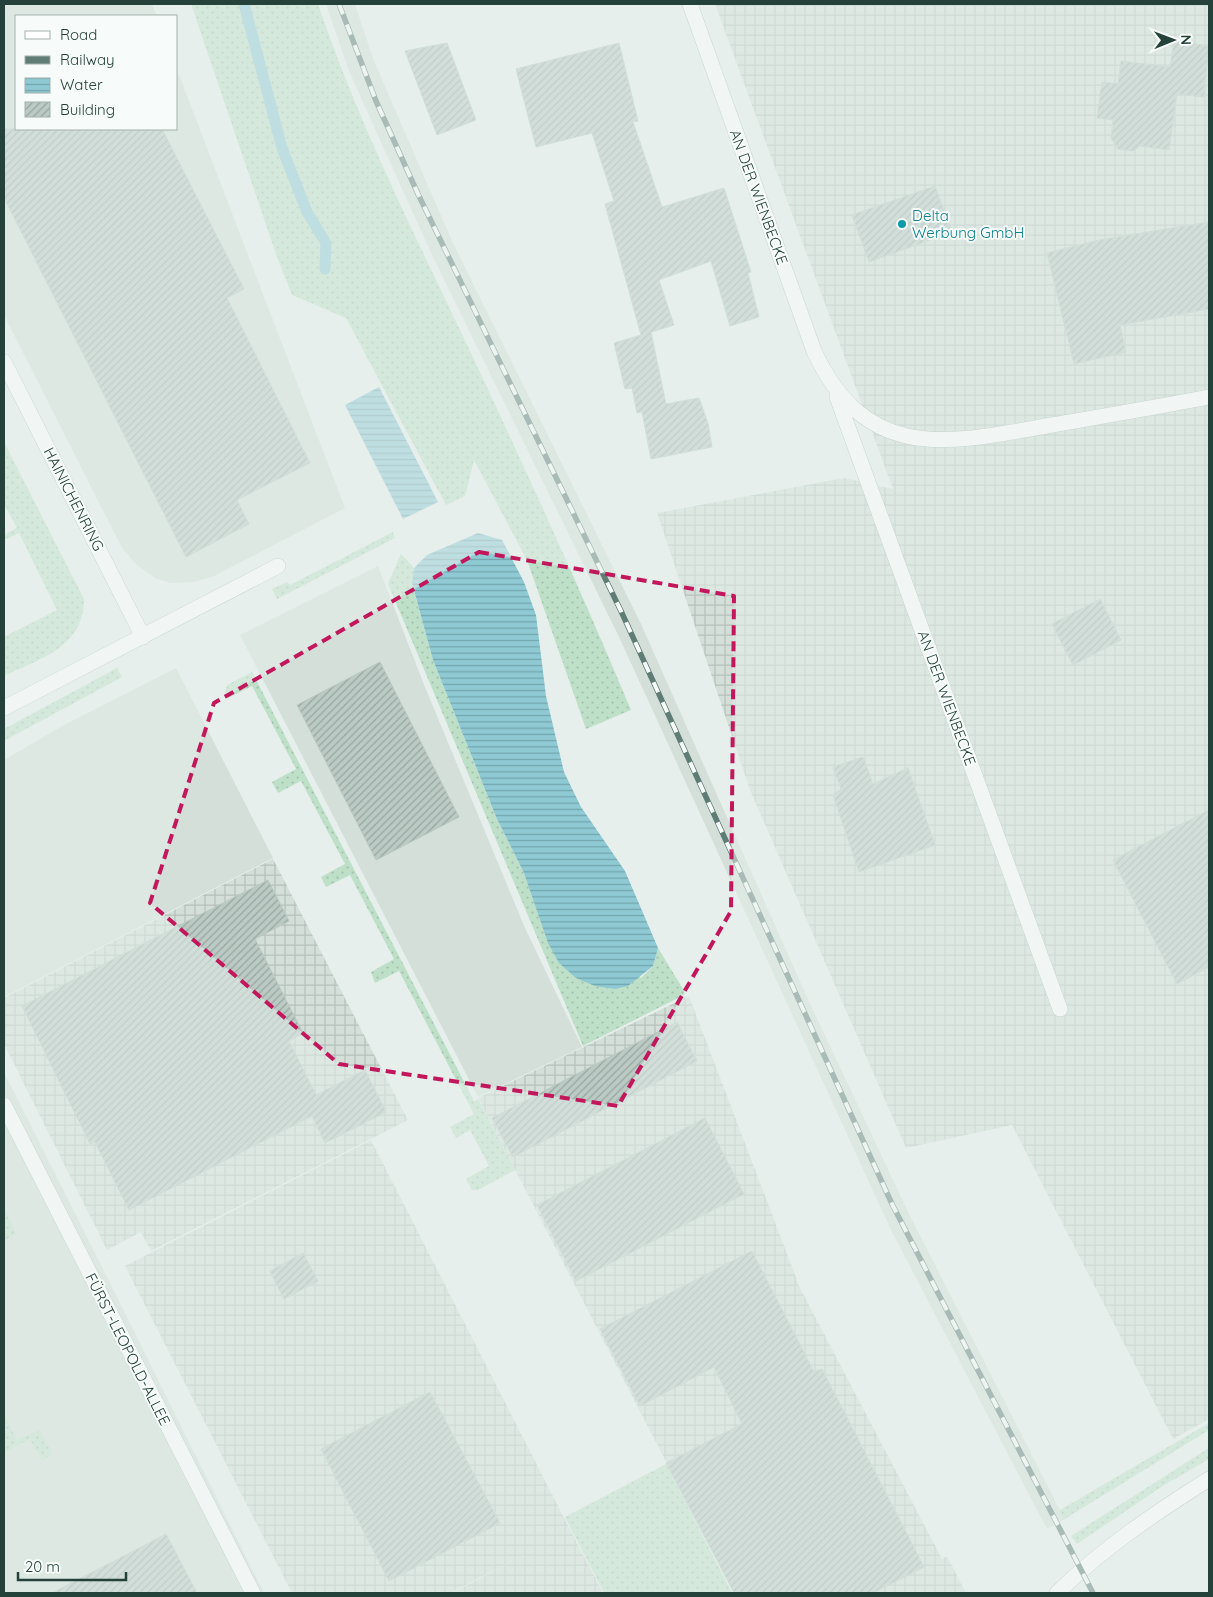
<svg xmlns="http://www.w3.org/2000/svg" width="1213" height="1597" viewBox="0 0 1213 1597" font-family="Quicksand,sans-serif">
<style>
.built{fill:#d4dfda}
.industrial{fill:url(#industrial-grid)}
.grass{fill:url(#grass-dots)}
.water{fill:url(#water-rules)}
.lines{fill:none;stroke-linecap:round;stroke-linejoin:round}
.stream{stroke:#8ec9d4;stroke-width:11}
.building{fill:url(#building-hatch);stroke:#b8c9c2}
.minor-casing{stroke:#a8b8b2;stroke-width:16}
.minor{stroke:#fff;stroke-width:15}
.rail-casing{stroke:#5f7d75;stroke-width:5.5}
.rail{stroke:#f7fbf9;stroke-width:4;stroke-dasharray:11;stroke-linecap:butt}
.marked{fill:none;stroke:#c2185b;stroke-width:4;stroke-dasharray:10 6;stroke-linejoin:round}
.culture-dot{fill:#0f9aa8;stroke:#f7fbf9;stroke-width:2}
.labels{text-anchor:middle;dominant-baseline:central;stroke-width:4;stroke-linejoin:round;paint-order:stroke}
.street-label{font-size:15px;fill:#24423a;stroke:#f7fbf9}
.culture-label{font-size:15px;fill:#0d838f;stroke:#f7fbf9;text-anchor:start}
</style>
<defs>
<pattern id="industrial-grid" width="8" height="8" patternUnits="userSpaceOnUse" patternTransform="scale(1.25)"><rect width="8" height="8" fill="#d4dfda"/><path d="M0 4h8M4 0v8" fill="none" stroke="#b6c1bc"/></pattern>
<pattern id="grass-dots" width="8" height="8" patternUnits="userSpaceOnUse" patternTransform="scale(1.25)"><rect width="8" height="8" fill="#bfe0c8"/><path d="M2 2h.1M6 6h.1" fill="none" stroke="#a4c1ad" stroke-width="1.8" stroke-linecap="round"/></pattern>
<pattern id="water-rules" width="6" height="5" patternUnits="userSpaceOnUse" patternTransform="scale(1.25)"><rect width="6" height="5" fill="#8ec9d4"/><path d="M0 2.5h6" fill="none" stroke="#74a5ad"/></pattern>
<pattern id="building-hatch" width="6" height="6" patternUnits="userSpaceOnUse" patternTransform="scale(1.25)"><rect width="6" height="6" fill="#bbcac4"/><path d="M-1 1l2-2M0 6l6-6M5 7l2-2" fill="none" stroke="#98a6a0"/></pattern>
</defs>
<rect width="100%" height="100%" fill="#e6efeb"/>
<g class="built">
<path d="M 4,4 L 152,4 L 157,16 L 16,16 L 16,129 L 176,129 L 176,67 L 345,508 L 214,576 L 195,582 L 171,583 L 155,578 L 137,565 L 122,548 L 4,315 Z"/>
<path d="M 326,4 L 355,4 L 374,61 L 452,241 L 641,624 L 806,995 L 910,1216 L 1060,1510 L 1063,1520 L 1047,1529 L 890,1228 L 619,637 L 431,253 L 349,71 Z"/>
<path d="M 378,566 L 425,687 L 525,928 L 582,1047 L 478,1097 L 240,635 Z"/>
<path d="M 176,668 L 273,858 L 4,997 L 4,760 L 62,726 Z"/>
<path d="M 4,1072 L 113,1289 L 264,1593 L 4,1593 Z"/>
</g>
<g class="industrial">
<path d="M 715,4 L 1209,4 L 1209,1419 L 1173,1439 L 1012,1125 L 906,1148 L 750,790 L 657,513 L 844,478 L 893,489 Z"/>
<path d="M 273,859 L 408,1120 L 151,1251 L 141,1232 L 107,1250 L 4,1044 L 4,998 Z"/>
<path d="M 689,996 L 800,1288 L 942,1559 L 947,1556 L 966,1593 L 734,1593 L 478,1098 Z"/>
<path d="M 371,1140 L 560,1510 L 603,1593 L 452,1593 L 532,1551 L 450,1593 L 292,1593 L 125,1266 Z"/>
</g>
<g class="grass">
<path d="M 191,4 L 318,4 C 358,123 415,235 469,349 C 525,468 580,588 631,710 L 586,729 L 527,560 L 474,460 L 465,496 L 446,505 L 346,318 L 292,295 L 276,254 Z"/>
<path d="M 4,442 L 84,599 C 83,648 41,658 4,676 L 4,637 L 57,610 L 19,533 L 4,540 L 4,535 L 17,528 L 4,504 Z"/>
<path d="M 393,532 L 395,538 L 277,599 L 272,589 L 287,582 L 290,585 Z"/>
<path d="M 401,554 L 414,568 L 412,584 L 433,660 L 497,819 L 524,873 L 641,978 L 653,966 L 658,948 L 686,994 L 583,1046 L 388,584 Z"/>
<path d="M 117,668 L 122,677 L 4,741 L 4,729 Z"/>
<path d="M 252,672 L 474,1101 L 478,1099 L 515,1170 L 478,1190 L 472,1190 L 466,1179 L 489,1166 L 470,1130 L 456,1138 L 450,1127 L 474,1114 L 399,971 L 375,983 L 371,972 L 394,959 L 350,875 L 326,887 L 321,877 L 345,864 L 301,781 L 278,793 L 272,782 L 296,769 L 252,686 L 228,698 L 225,692 L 227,685 Z"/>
<path d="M 4,1209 L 16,1234 L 4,1241 Z"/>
<path d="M 4,1415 L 17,1440 L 40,1430 L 52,1454 L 42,1461 L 30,1439 L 4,1452 Z"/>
<path d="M 1209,1423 L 1209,1430 L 1063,1520 L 1060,1510 Z"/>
<path d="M 1209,1448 L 1209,1459 L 1161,1487 L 1077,1544 L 1071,1536 Z"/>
<path d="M 666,1464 L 732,1593 L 604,1593 L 565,1517 Z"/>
</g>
<g class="water">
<path d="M 379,387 L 438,502 L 403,519 L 345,405 Z"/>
<path d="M 478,533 L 502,540 L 524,582 L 536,615 L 546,696 L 564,772 L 581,807 L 625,871 L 658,948 L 653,966 L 628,986 L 615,989 L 595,986 L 576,978 L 559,963 L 548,943 L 524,873 L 497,819 L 433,660 L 412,583 L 414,568 L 427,555 Z"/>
</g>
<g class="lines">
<path class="stream" d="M 244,4 L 282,148 L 307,212 L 326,243 L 325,269"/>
</g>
<g class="building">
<path d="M 1174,41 L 1209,46 L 1204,97 L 1177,94 L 1169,150 L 1140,146 L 1133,151 L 1118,149 L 1111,138 L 1113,120 L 1097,118 L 1102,82 L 1118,84 L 1121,61 L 1170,67 Z"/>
<path d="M 447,43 L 476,120 L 437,135 L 405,51 Z"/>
<path d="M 619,43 L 638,121 L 633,122 L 662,207 L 724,188 L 751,272 L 748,273 L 759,317 L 730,326 L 711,261 L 659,280 L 674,325 L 651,332 L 666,404 L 699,398 L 708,423 L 712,447 L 651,459 L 642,412 L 637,413 L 632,388 L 625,389 L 614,343 L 641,335 L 605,204 L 614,201 L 592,133 L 536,147 L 516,69 Z"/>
<path d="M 4,129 L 162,129 L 244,289 L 227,298 L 310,463 L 237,500 L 249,524 L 186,557 L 4,198 Z"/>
<path d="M 935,186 L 952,232 L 869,262 L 852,215 Z"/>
<path d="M 1209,222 L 1209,309 L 1120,325 L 1126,352 L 1074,364 L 1047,253 L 1099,240 Z"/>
<path d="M 1100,599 L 1121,640 L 1073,665 L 1052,624 Z"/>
<path d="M 380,662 L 459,817 L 376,860 L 297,705 Z"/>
<path d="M 863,757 L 873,784 L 908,768 L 935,845 L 859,872 L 833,795 L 841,789 L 833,767 Z"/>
<path d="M 1209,810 L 1209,967 L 1177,984 L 1113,860 Z"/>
<path d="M 268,880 L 289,921 L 255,939 L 303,1033 L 289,1041 L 316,1095 L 365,1070 L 386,1112 L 325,1143 L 312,1116 L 129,1210 L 95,1142 L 90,1144 L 22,1006 Z"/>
<path d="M 677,1022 L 697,1061 L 513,1157 L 492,1118 Z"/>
<path d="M 705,1118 L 744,1194 L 576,1281 L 537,1205 Z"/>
<path d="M 752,1251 L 814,1372 L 822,1369 L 924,1567 L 873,1593 L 734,1593 L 666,1463 L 742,1424 L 714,1367 L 640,1406 L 600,1329 Z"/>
<path d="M 303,1253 L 318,1281 L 284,1299 L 270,1271 Z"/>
<path d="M 430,1392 L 500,1523 L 389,1581 L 321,1449 Z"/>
<path d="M 166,1534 L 197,1593 L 52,1593 Z"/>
</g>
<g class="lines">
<defs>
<g id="minor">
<path d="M 690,4 L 814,351 C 867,465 950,443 1052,425 C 1104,416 1157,407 1209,397"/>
<path d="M 4,362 L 143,637"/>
<path d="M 837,397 L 1060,1009"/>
<path d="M 4,708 L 278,566"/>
<path d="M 4,1105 L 253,1593"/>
<path d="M 1057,1593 C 1103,1548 1155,1513 1209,1479"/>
</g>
</defs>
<use href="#minor" class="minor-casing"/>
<use href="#minor" class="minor"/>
<defs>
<path id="rail" d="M 339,4 L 376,101 L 418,194 L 621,611 L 892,1204 L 1093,1593"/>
</defs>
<use href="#rail" class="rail-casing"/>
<use href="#rail" class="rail"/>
</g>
<path d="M0 0H1213V1597H0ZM 479,552 L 734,596 L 731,911 L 618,1106 L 339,1064 L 150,903 L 214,703 Z" fill="#e6efeb" fill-opacity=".55" fill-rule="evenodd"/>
<path class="marked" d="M 479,552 L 734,596 L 731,911 L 618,1106 L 339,1064 L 150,903 L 214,703 Z"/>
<circle class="culture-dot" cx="902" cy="224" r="5"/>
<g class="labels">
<g class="street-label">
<text transform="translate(759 197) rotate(70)">AN DER WIENBECKE</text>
<text transform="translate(74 499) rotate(63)">HAINICHENRING</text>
<text transform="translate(947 698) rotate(70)">AN DER WIENBECKE</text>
<text transform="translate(128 1349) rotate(63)">FÜRST-LEOPOLD-ALLEE</text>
</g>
<g class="culture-label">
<text x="912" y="215">Delta<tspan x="912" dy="17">Werbung GmbH</tspan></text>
</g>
</g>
<rect width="1213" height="1597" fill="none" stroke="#24423a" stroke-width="10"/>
<rect x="15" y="15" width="162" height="115" fill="#f7fbf9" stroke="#a3b1ad"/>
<rect x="25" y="31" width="25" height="8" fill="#ffffff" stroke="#a3b1ad"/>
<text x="60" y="40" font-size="15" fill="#24423a">Road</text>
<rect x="25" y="56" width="25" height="8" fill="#5f7d75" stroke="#a3b1ad"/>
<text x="60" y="65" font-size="15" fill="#24423a">Railway</text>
<rect x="25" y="78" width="25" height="15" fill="url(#water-rules)" stroke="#a3b1ad"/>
<text x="60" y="90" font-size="15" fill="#24423a">Water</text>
<rect x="25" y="102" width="25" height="15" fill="url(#building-hatch)" stroke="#a3b1ad"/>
<text x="60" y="115" font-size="15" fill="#24423a">Building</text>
<g transform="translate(1173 40) rotate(89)" stroke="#f7fbf9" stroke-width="4" paint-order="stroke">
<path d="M0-4L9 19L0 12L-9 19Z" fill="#24423a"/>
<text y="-8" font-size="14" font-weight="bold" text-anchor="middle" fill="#24423a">N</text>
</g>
<path d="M18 1572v8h108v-8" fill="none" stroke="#24423a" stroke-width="2.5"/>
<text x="25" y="1572" font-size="15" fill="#24423a" stroke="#f7fbf9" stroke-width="4" paint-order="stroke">20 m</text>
</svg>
